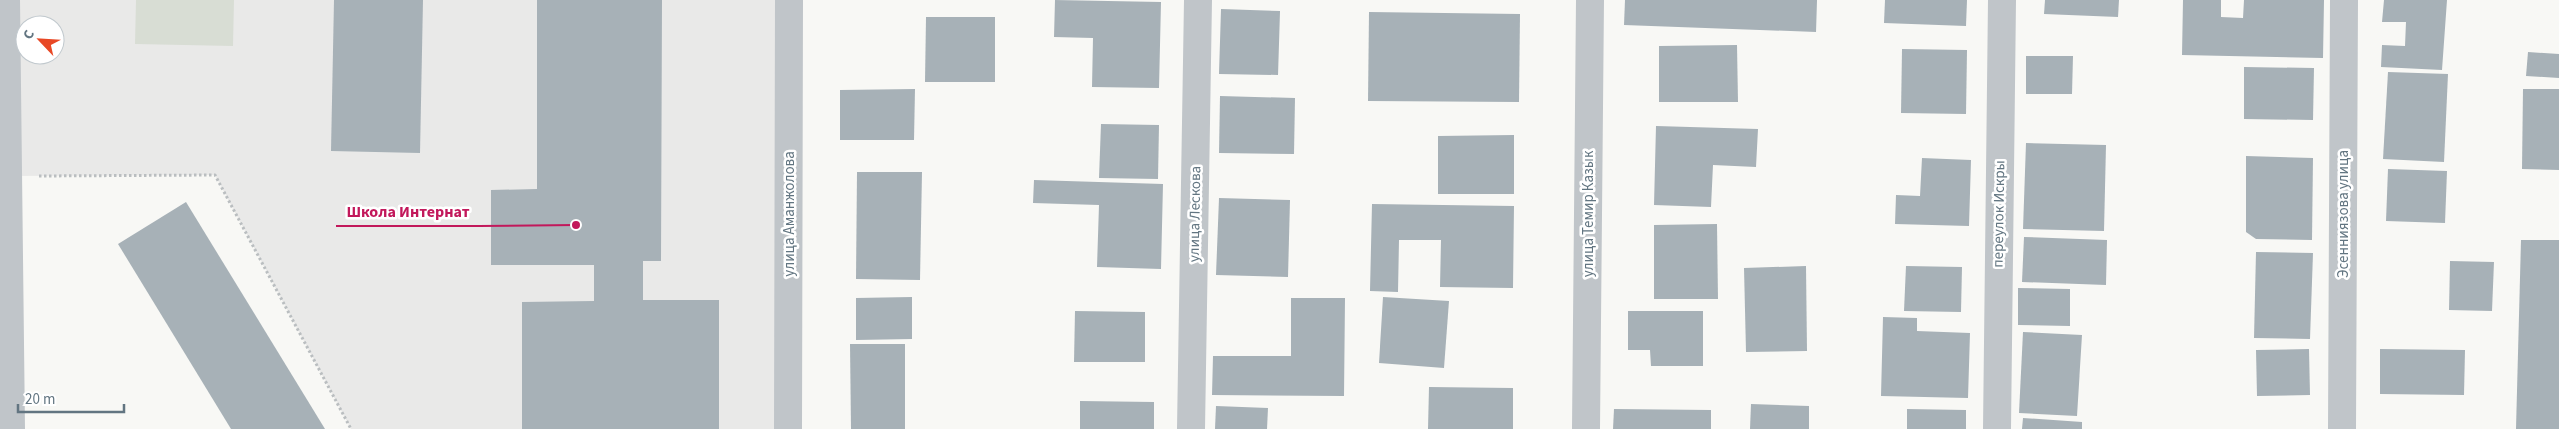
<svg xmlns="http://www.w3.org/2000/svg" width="2559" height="429" viewBox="0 0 2559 429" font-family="'Source Sans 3',sans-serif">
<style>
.built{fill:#e9e9e8;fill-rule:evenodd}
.green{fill:#d8ddd4}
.building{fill:#a7b1b7}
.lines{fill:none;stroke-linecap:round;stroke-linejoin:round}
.path{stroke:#babec0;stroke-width:3;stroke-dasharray:2.5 2.5;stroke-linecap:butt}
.minor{stroke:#c0c5c9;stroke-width:28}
.labels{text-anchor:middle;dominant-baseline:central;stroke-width:5;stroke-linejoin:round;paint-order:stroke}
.street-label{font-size:15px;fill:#627581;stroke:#fff}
.leader{fill:none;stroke:#c2185b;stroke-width:2}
.callout-dot{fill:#c2185b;stroke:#fff;stroke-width:2}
.callout-label{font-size:16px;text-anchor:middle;font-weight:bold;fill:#c2185b;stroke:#fff;stroke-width:5;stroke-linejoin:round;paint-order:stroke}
</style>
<rect width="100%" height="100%" fill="#f8f8f5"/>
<path class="built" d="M 6,0 L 789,0 L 788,429 L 351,429 L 215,175 L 10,176 ZM 25,25 L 55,25 L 55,55 L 25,55 Z"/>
<path class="green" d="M 136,0 L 234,0 L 233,46 L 135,44 Z"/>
<g class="building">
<path d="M 334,0 L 423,0 L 420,153 L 331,151 Z"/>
<path d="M 537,0 L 662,0 L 661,261 L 643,261 L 643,300 L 719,300 L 719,429 L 522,429 L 522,302 L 594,301 L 594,265 L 491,265 L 491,190 L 537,189 Z"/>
<path d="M 1055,0 L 1161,2 L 1159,88 L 1092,87 L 1093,38 L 1054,37 Z"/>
<path d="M 1625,0 L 1817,0 L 1816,32 L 1624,25 Z"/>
<path d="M 1885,0 L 1967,0 L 1966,26 L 1884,23 Z"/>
<path d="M 2045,0 L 2119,0 L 2118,17 L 2044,14 Z"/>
<path d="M 2183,0 L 2221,0 L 2221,17 L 2243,18 L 2244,0 L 2324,0 L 2323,58 L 2182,55 Z"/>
<path d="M 2384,0 L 2447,0 L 2442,70 L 2381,67 L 2382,45 L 2405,46 L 2406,22 L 2382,22 Z"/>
<path d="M 1221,9 L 1280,11 L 1278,75 L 1219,74 Z"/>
<path d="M 1369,12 L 1520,14 L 1519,102 L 1368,101 Z"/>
<path d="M 926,17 L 995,17 L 995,82 L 925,82 Z"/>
<path d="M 1737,45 L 1738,102 L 1659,102 L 1659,46 Z"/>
<path d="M 1902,49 L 1967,50 L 1966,114 L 1901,113 Z"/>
<path d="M 2528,52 L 2559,54 L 2559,78 L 2526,76 Z"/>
<path d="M 2026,56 L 2073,56 L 2072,94 L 2026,94 Z"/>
<path d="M 2244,67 L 2314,68 L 2313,120 L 2244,119 Z"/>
<path d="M 2388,72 L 2448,74 L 2444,162 L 2383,159 Z"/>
<path d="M 915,89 L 914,140 L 840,140 L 840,90 Z"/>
<path d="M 2523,89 L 2559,89 L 2559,170 L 2522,169 Z"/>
<path d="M 1220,96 L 1295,98 L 1294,154 L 1219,153 Z"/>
<path d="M 1101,124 L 1159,125 L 1158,179 L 1099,178 Z"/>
<path d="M 1656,126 L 1758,129 L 1756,167 L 1713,165 L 1711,207 L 1654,205 Z"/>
<path d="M 1514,135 L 1514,194 L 1438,194 L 1438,136 Z"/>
<path d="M 2026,143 L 2106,145 L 2104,231 L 2023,229 Z"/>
<path d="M 2246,156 L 2313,158 L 2312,240 L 2256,239 L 2246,232 Z"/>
<path d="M 1922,158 L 1971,160 L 1969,226 L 1895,224 L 1896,195 L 1920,196 Z"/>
<path d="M 2388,169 L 2447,171 L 2445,223 L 2386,221 Z"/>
<path d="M 857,172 L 922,172 L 920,280 L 856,279 Z"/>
<path d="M 1034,180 L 1163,184 L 1161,269 L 1097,267 L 1099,205 L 1033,203 Z"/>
<path d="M 1219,198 L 1290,200 L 1288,277 L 1216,275 Z"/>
<path d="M 186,202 L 325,429 L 231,429 L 118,244 Z"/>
<path d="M 1372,204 L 1514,206 L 1513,288 L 1440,287 L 1441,240 L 1399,240 L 1398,292 L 1370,291 Z"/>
<path d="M 1717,224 L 1718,299 L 1654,299 L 1654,225 Z"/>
<path d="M 2024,237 L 2107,240 L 2106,285 L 2022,282 Z"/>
<path d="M 2521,240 L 2559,240 L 2559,429 L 2516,429 Z"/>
<path d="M 2256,252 L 2313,253 L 2310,339 L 2254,338 Z"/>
<path d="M 2450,261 L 2494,262 L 2492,311 L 2449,310 Z"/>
<path d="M 1806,266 L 1807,351 L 1746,352 L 1744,268 Z"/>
<path d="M 1906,266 L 1962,267 L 1961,312 L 1904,311 Z"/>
<path d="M 2018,288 L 2070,289 L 2070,326 L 2018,325 Z"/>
<path d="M 912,297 L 912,339 L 856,340 L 856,298 Z"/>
<path d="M 1383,297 L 1449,301 L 1444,368 L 1379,363 Z"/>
<path d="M 1291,298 L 1345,298 L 1344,396 L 1212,395 L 1213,356 L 1291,356 Z"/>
<path d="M 1075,311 L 1145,312 L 1145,362 L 1074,362 Z"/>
<path d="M 1628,311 L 1703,311 L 1703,366 L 1651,366 L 1650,350 L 1628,350 Z"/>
<path d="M 1883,317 L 1917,318 L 1917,331 L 1970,333 L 1968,398 L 1881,396 Z"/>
<path d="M 2023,332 L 2082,335 L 2077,416 L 2019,413 Z"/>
<path d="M 850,344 L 905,344 L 905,429 L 851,429 Z"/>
<path d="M 2309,349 L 2310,395 L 2257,396 L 2256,350 Z"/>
<path d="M 2380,349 L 2465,350 L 2464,395 L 2380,394 Z"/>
<path d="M 1429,387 L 1513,388 L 1513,429 L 1428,429 Z"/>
<path d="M 1080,401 L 1154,402 L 1154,429 L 1080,429 Z"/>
<path d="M 1751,404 L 1809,406 L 1809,429 L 1750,429 Z"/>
<path d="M 1216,406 L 1268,408 L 1267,429 L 1215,429 Z"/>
<path d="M 1614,409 L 1711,410 L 1711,429 L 1613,429 Z"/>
<path d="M 1907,409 L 1966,410 L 1966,429 L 1907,429 Z"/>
<path d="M 2023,418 L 2082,422 L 2082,429 L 2022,429 Z"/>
</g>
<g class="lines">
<path class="path" d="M 39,176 L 215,175 L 351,429"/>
<g class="minor">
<path d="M 6,0 L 11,429"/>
<path d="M 788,429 L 789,0"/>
<path d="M 1191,429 L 1198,0"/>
<path d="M 1586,429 L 1590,0"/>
<path d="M 1997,429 L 2002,0"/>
<path d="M 2342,429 L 2344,0"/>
</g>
</g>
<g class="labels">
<g class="street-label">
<text transform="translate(789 214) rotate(-90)">улица Аманжолова</text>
<text transform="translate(1195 214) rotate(-89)">улица Лескова</text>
<text transform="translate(1588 214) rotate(-90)">улица Темир Казык</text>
<text transform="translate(1999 214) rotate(-89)">переулок Искры</text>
<text transform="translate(2343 214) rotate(-90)">Эсенниязова улица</text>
</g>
</g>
<path class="leader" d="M576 225L479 226H336"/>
<circle class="callout-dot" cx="576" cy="225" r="5"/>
<g class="callout-label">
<text x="408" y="217">Школа Интернат</text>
</g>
<g transform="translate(40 40) rotate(295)"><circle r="24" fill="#ffffff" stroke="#c0c8cd"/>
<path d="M0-4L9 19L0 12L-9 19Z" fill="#e84825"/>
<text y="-8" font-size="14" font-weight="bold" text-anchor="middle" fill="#627581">С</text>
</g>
<path d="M18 404v8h106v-8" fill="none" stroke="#627581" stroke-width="2.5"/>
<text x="25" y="404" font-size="15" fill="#627581" stroke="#ffffff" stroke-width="4" paint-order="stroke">20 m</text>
</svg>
